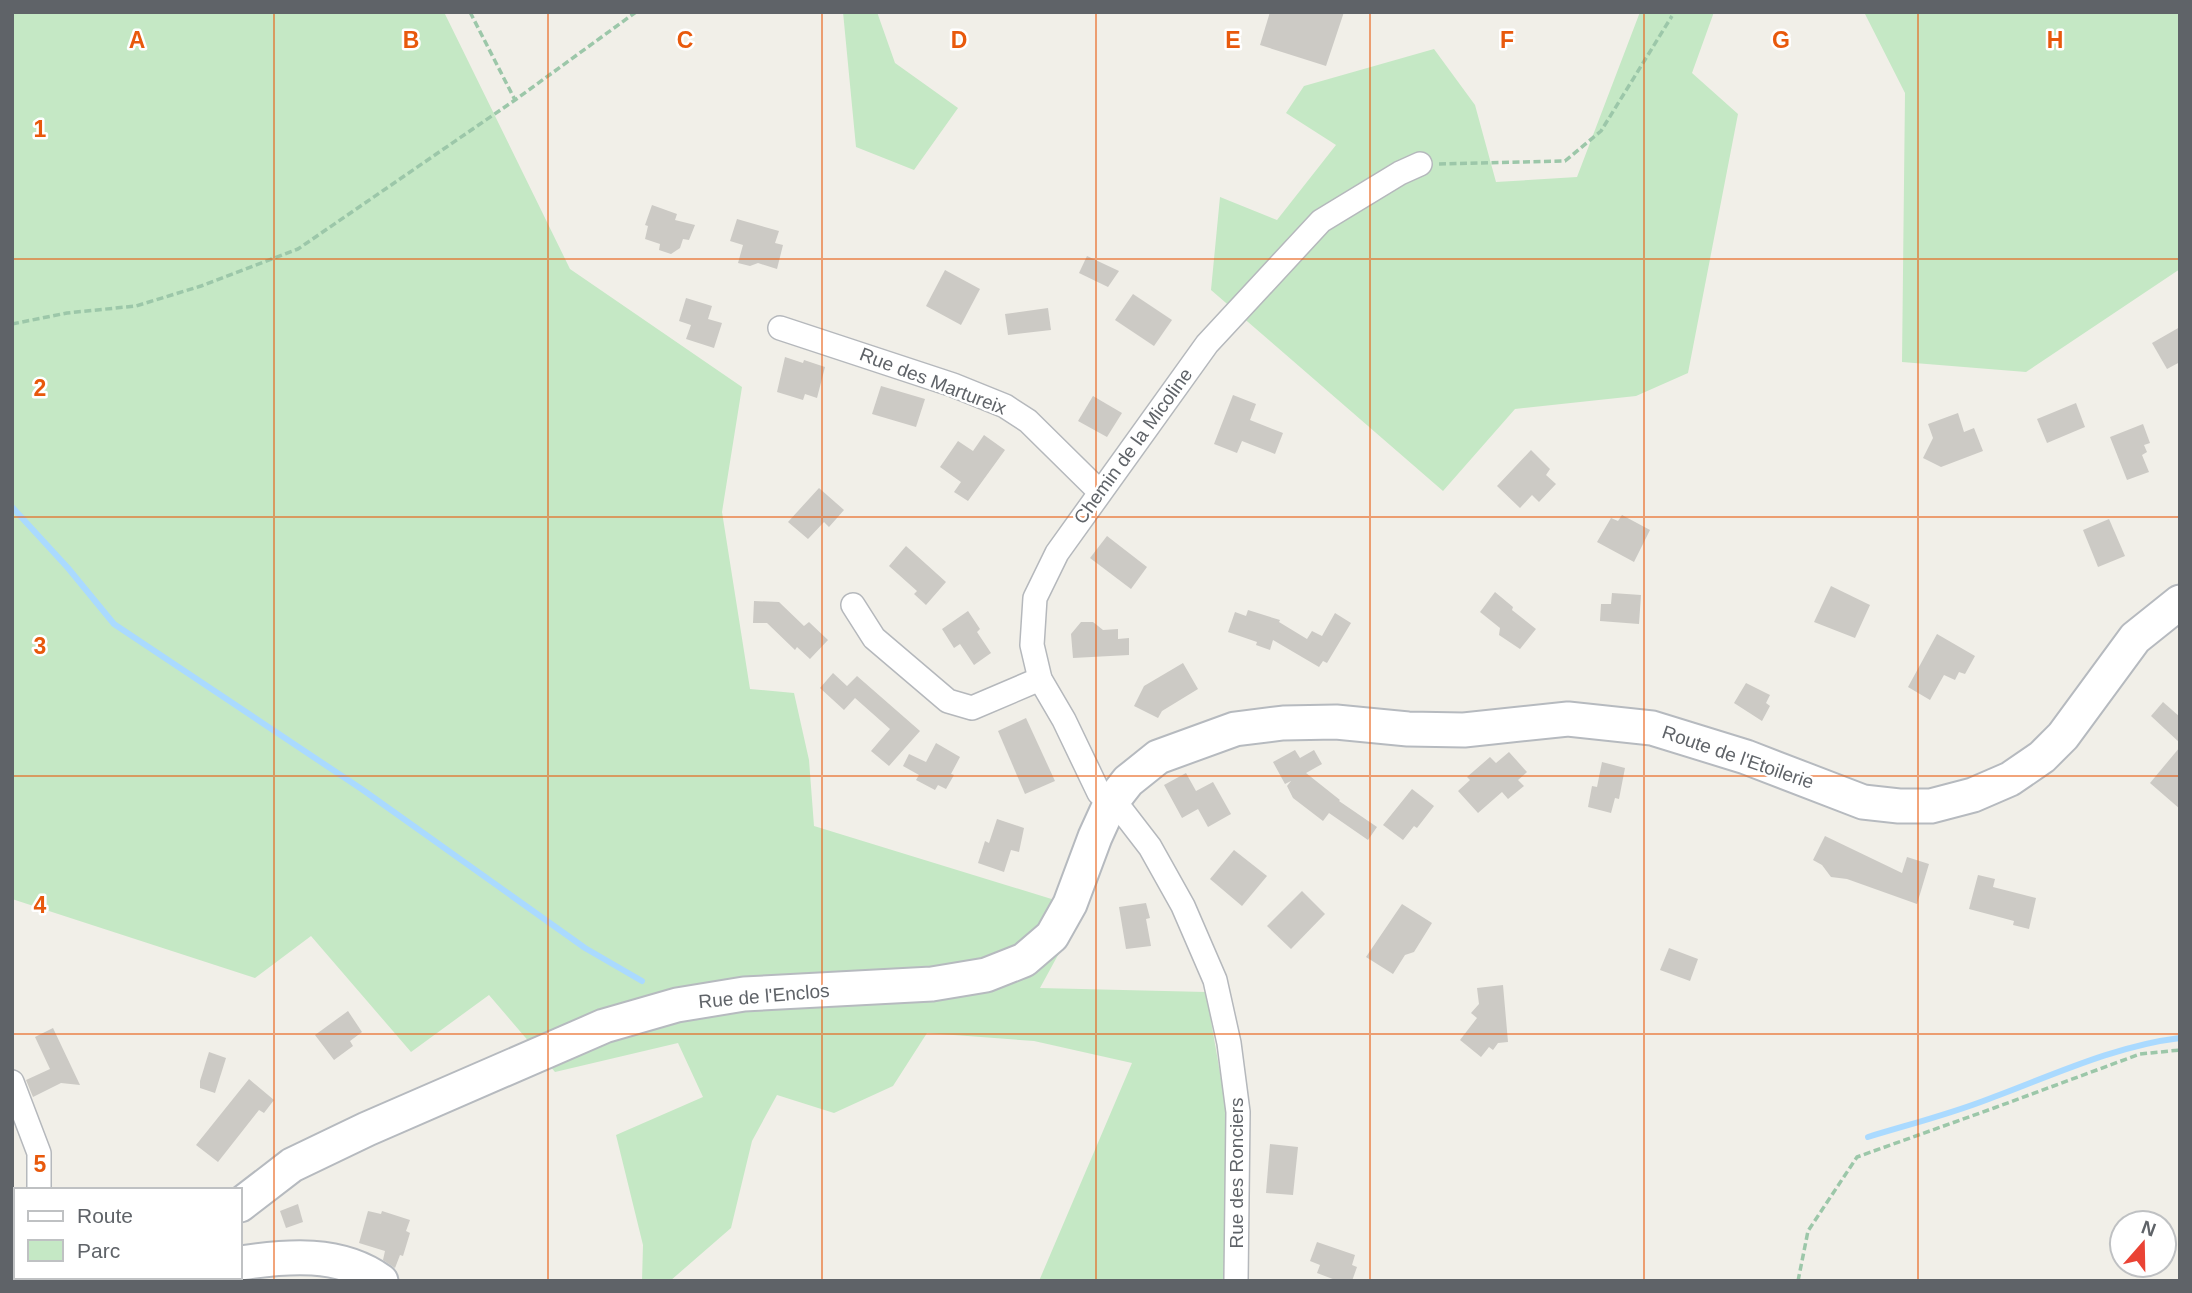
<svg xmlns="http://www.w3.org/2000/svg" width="2192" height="1293" viewBox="0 0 2192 1293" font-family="Arial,sans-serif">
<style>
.green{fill:#c5e8c5}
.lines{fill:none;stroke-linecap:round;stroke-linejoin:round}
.stream{stroke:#aadaff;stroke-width:6}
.building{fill:#cccac5}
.street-casing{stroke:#b5b8bc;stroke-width:26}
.secondary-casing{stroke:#b6babf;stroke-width:37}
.path{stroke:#9cc7a9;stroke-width:3.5;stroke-dasharray:7 3.5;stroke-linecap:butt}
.street{stroke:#fff;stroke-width:23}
.secondary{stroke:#fff;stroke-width:33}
.grid{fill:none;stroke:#e8590c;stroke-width:2;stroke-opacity:0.55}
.labels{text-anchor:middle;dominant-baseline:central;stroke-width:5;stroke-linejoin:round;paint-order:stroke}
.street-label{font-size:19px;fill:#5f6368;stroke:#fff}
.grid-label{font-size:23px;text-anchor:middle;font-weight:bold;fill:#e8590c;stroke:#fff;stroke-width:5;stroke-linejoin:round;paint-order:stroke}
</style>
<rect width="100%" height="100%" fill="#f1efe8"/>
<g class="green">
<path d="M 12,12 L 444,12 L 570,269 L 742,387 L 722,512 L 750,689 L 794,693 L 809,760 L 814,826 L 1058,901 L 1082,911 L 1040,988 L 1206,992 L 1228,1119 L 1232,1281 L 1039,1281 L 1132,1063 L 1034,1041 L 927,1033 L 893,1086 L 834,1113 L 777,1095 L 752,1141 L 731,1228 L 670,1281 L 642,1281 L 643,1245 L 616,1135 L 703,1097 L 678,1043 L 555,1072 L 489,995 L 411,1052 L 311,936 L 255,978 L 12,899 Z"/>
<path d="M 843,12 L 877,12 L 895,63 L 958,108 L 914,170 L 856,147 Z"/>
<path d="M 1640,12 L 1714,12 L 1692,73 L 1738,114 L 1688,373 L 1636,396 L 1515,409 L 1443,491 L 1211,290 L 1220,197 L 1277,220 L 1336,145 L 1286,113 L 1304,86 L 1434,49 L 1475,105 L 1496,182 L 1577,177 Z"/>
<path d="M 1864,12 L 2180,12 L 2180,269 L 2026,372 L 1902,362 L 1905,93 Z"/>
</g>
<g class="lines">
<g class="stream">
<path d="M 12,507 L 68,568 L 114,624 L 363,790 L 585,948 L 642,981"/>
<path d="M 1868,1137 C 1907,1125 1947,1115 1986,1100 C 2049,1077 2113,1046 2180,1038"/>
</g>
</g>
<g class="building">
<path d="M 1270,12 L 1344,12 L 1326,66 L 1260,45 Z"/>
<path d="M 652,205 L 677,214 L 675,220 L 695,225 L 689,240 L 683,239 L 680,248 L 671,254 L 659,250 L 660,244 L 645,239 L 648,226 L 645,225 Z"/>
<path d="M 737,219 L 779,231 L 775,243 L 783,245 L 777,269 L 758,263 L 750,266 L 738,263 L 743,245 L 730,241 Z"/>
<path d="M 1087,256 L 1119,271 L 1108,287 L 1079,273 Z"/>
<path d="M 945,270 L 980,289 L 961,325 L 926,306 Z"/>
<path d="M 1133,294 L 1172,320 L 1154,346 L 1115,320 Z"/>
<path d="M 686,298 L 712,306 L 708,319 L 722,323 L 714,348 L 686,339 L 691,325 L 679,321 Z"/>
<path d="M 1048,308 L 1051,330 L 1008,335 L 1005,314 Z"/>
<path d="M 2180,327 L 2180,362 L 2167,369 L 2152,343 Z"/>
<path d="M 785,357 L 803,363 L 804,360 L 825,367 L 817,398 L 805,394 L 803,400 L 777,392 Z"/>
<path d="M 881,386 L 925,399 L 916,427 L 872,414 Z"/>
<path d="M 1233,395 L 1256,404 L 1250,420 L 1283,433 L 1275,454 L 1242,441 L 1237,453 L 1214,444 Z"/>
<path d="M 1093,396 L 1122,413 L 1107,437 L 1078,421 Z"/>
<path d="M 2076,403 L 2085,427 L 2047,443 L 2037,419 Z"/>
<path d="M 1958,413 L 1964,432 L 1974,428 L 1983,451 L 1941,467 L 1923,458 L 1933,438 L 1928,424 Z"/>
<path d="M 2143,424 L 2150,443 L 2144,445 L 2147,452 L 2142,455 L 2149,472 L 2127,480 L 2110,437 Z"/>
<path d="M 984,435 L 1005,450 L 968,501 L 954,492 L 961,482 L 940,467 L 958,441 L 973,451 Z"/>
<path d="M 1531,450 L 1550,469 L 1546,475 L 1556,484 L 1539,502 L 1532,495 L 1520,508 L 1497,486 Z"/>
<path d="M 819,488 L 844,510 L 829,527 L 824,522 L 808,539 L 788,522 Z"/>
<path d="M 1622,515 L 1650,530 L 1634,562 L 1597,542 L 1611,518 L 1618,521 Z"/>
<path d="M 2109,519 L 2125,556 L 2098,567 L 2083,530 Z"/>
<path d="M 1107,536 L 1147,567 L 1131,589 L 1090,558 Z"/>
<path d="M 906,546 L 946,582 L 926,605 L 914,594 L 917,591 L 889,566 Z"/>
<path d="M 1831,586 L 1870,605 L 1855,638 L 1814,622 Z"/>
<path d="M 1495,592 L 1513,607 L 1512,610 L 1536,629 L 1520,649 L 1499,635 L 1500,628 L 1480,612 Z"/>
<path d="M 1612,593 L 1641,595 L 1639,624 L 1600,621 L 1601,604 L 1611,604 Z"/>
<path d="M 754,601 L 779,602 L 804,626 L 809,622 L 828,640 L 810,659 L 797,647 L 795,650 L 767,623 L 753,623 Z"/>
<path d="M 1248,610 L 1280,620 L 1279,622 L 1307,639 L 1312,631 L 1322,636 L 1335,613 L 1351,623 L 1327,663 L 1323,661 L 1319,667 L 1273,640 L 1270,650 L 1256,645 L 1257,642 L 1228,632 L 1235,612 L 1246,616 Z"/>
<path d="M 968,611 L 980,629 L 977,632 L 991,653 L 974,665 L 960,644 L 954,648 L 942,629 Z"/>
<path d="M 1081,622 L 1093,622 L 1103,630 L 1118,629 L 1118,639 L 1129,638 L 1129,655 L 1073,658 L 1071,634 Z"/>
<path d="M 1937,634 L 1975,656 L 1965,674 L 1959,672 L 1955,680 L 1944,675 L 1930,700 L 1908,687 Z"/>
<path d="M 1183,663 L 1198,689 L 1162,711 L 1158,718 L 1134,706 L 1144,686 Z"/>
<path d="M 833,673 L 847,686 L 857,676 L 920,731 L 889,766 L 871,751 L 890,729 L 855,698 L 844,710 L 820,688 Z"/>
<path d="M 1746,683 L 1770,695 L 1766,703 L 1770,706 L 1762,721 L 1734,703 Z"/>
<path d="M 2163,702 L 2180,717 L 2180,743 L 2151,716 Z"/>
<path d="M 1026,718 L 1055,781 L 1025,794 L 998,731 Z"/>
<path d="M 936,743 L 960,757 L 951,774 L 954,775 L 946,789 L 938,785 L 935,790 L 916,780 L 919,775 L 903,766 L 909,754 L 926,762 Z"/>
<path d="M 2180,747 L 2180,809 L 2150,783 Z"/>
<path d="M 1295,750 L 1300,758 L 1314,750 L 1322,764 L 1306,773 L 1340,800 L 1339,801 L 1377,827 L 1368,840 L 1329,813 L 1323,821 L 1293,798 L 1287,786 L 1291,781 L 1285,784 L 1273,762 Z"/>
<path d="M 1509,752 L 1527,772 L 1518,780 L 1524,786 L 1508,799 L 1502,792 L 1478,813 L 1458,791 L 1470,780 L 1467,777 L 1490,757 L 1496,763 Z"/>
<path d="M 1602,762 L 1625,768 L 1619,799 L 1615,798 L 1611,813 L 1588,807 L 1592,786 L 1597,787 Z"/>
<path d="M 1186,773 L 1196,791 L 1213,782 L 1231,814 L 1208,827 L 1198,809 L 1182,818 L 1164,785 Z"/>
<path d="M 1412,789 L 1434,806 L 1417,828 L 1414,826 L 1403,840 L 1383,825 Z"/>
<path d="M 997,819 L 1024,828 L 1019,852 L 1011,850 L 1004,872 L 978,863 L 985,841 L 989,843 Z"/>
<path d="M 1825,836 L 1902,873 L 1907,857 L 1929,864 L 1917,904 L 1847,879 L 1831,877 L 1822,865 L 1813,860 Z"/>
<path d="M 1234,850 L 1267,876 L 1242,906 L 1210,879 Z"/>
<path d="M 1978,875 L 1995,879 L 1993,887 L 2036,898 L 2029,929 L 2013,925 L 2014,921 L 1969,909 Z"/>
<path d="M 1302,891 L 1325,914 L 1291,949 L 1267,926 Z"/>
<path d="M 1146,903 L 1150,918 L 1146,919 L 1151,946 L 1126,949 L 1119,907 Z"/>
<path d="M 1402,904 L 1432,923 L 1414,952 L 1405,955 L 1393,974 L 1366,957 Z"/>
<path d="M 1669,948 L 1698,959 L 1690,981 L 1660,970 Z"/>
<path d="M 1503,985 L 1508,1042 L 1498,1043 L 1493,1050 L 1489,1047 L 1481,1057 L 1460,1040 L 1477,1018 L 1471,1013 L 1479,1004 L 1477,988 Z"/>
<path d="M 348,1011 L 362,1032 L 350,1041 L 353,1046 L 334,1060 L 315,1035 Z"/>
<path d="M 53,1028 L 80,1085 L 61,1083 L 33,1097 L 26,1080 L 50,1069 L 35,1037 Z"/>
<path d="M 209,1052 L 226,1058 L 215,1093 L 200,1088 L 200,1081 Z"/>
<path d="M 249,1079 L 274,1100 L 264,1113 L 259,1110 L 218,1162 L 196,1145 Z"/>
<path d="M 1270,1144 L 1298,1147 L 1293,1195 L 1266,1193 Z"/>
<path d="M 298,1204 L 303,1222 L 286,1228 L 280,1211 Z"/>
<path d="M 368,1211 L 381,1214 L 382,1211 L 410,1220 L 406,1231 L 410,1233 L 403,1256 L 400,1255 L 395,1268 L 383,1260 L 385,1251 L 359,1243 Z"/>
<path d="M 1317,1242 L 1355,1255 L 1352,1265 L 1357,1267 L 1352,1281 L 1338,1281 L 1317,1273 L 1320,1265 L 1310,1261 Z"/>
</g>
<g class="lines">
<defs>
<g id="street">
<path d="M 780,328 L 953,385 L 1005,406 L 1028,421 L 1099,491"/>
<path d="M 853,605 L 874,638 L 948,701 L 972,708 L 1040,679"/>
<path d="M 12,1082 L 39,1153 L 39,1190"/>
<path d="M 12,1232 L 16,1232"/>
<path d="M 59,1277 L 63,1281"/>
<path d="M 150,1281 L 163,1277"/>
<path d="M 1236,1281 L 1238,1112 L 1229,1043 L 1215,980 L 1183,906 L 1150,847 L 1123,812 L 1099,793 L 1064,720 L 1040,679 L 1032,645 L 1035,598 L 1057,553 L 1207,344 L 1321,221 L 1400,173 L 1420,164"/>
</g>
<g id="secondary">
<path d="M 240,1205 L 292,1165 L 367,1129 L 604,1026 L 677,1005 L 744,994 L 932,984 L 986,975 L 1024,960 L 1052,936 L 1070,904 L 1095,837 L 1110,804 L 1128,781 L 1158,757 L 1235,729 L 1283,723 L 1336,722 L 1408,729 L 1464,730 L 1568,719 L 1652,728 L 1746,757 L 1863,802 L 1899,806 L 1931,806 L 1973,795 L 2010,779 L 2042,757 L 2063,736 L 2135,638 L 2180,602"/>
<path d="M 240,1263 C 287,1256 340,1251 381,1281"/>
</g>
</defs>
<use href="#street" class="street-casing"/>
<use href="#secondary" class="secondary-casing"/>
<g class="path">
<path d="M 470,12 L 515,100"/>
<path d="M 1439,164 L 1565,161 L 1601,131 L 1672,16"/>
<path d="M 12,324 L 67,313 L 136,306 L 201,286 L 298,249 L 515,100 L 636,12"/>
<path d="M 1798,1281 L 1808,1231 L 1857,1157 L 1994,1108 L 2140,1054 L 2180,1050"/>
</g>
<use href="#street" class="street"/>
<use href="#secondary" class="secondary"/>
</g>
<path class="grid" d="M 274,12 L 274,1281M 548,12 L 548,1281M 822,12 L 822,1281M 1096,12 L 1096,1281M 1370,12 L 1370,1281M 1644,12 L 1644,1281M 1918,12 L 1918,1281M 12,259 L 2180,259M 12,517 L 2180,517M 12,776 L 2180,776M 12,1034 L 2180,1034"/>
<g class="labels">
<g class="street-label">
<text transform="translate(933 381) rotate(21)">Rue des Martureix</text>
<text transform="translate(1133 446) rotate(-54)">Chemin de la Micoline</text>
<text transform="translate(1738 757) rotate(19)">Route de l'Etoilerie</text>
<text transform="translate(764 996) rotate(-5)">Rue de l'Enclos</text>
<text transform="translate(1236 1173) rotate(-90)">Rue des Ronciers</text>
</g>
</g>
<g class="grid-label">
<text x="137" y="48">A</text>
<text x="411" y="48">B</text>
<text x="685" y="48">C</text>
<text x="959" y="48">D</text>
<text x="1233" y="48">E</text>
<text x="1507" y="48">F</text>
<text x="1781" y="48">G</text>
<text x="2055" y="48">H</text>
<text x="40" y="137">1</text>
<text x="40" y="396">2</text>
<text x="40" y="654">3</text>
<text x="40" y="913">4</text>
<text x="40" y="1172">5</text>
</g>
<rect width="2192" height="1293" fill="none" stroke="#5f6368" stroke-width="28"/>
<rect x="14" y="1188" width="228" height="91" fill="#ffffff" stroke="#bfc1c3" stroke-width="2"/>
<rect x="28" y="1211" width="35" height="10" fill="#ffffff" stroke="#bfc1c3" stroke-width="2"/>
<text x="77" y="1223" font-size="21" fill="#5f6368">Route</text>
<rect x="28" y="1240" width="35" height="21" fill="#c5e8c5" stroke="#bfc1c3" stroke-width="2"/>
<text x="77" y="1258" font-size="21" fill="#5f6368">Parc</text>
<g transform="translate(2143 1244) rotate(20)"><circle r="33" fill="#ffffff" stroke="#bfc1c3" stroke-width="2"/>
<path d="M0-5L12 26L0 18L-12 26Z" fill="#ea4335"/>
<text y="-10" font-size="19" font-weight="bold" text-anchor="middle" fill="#5f6368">N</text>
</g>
</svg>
